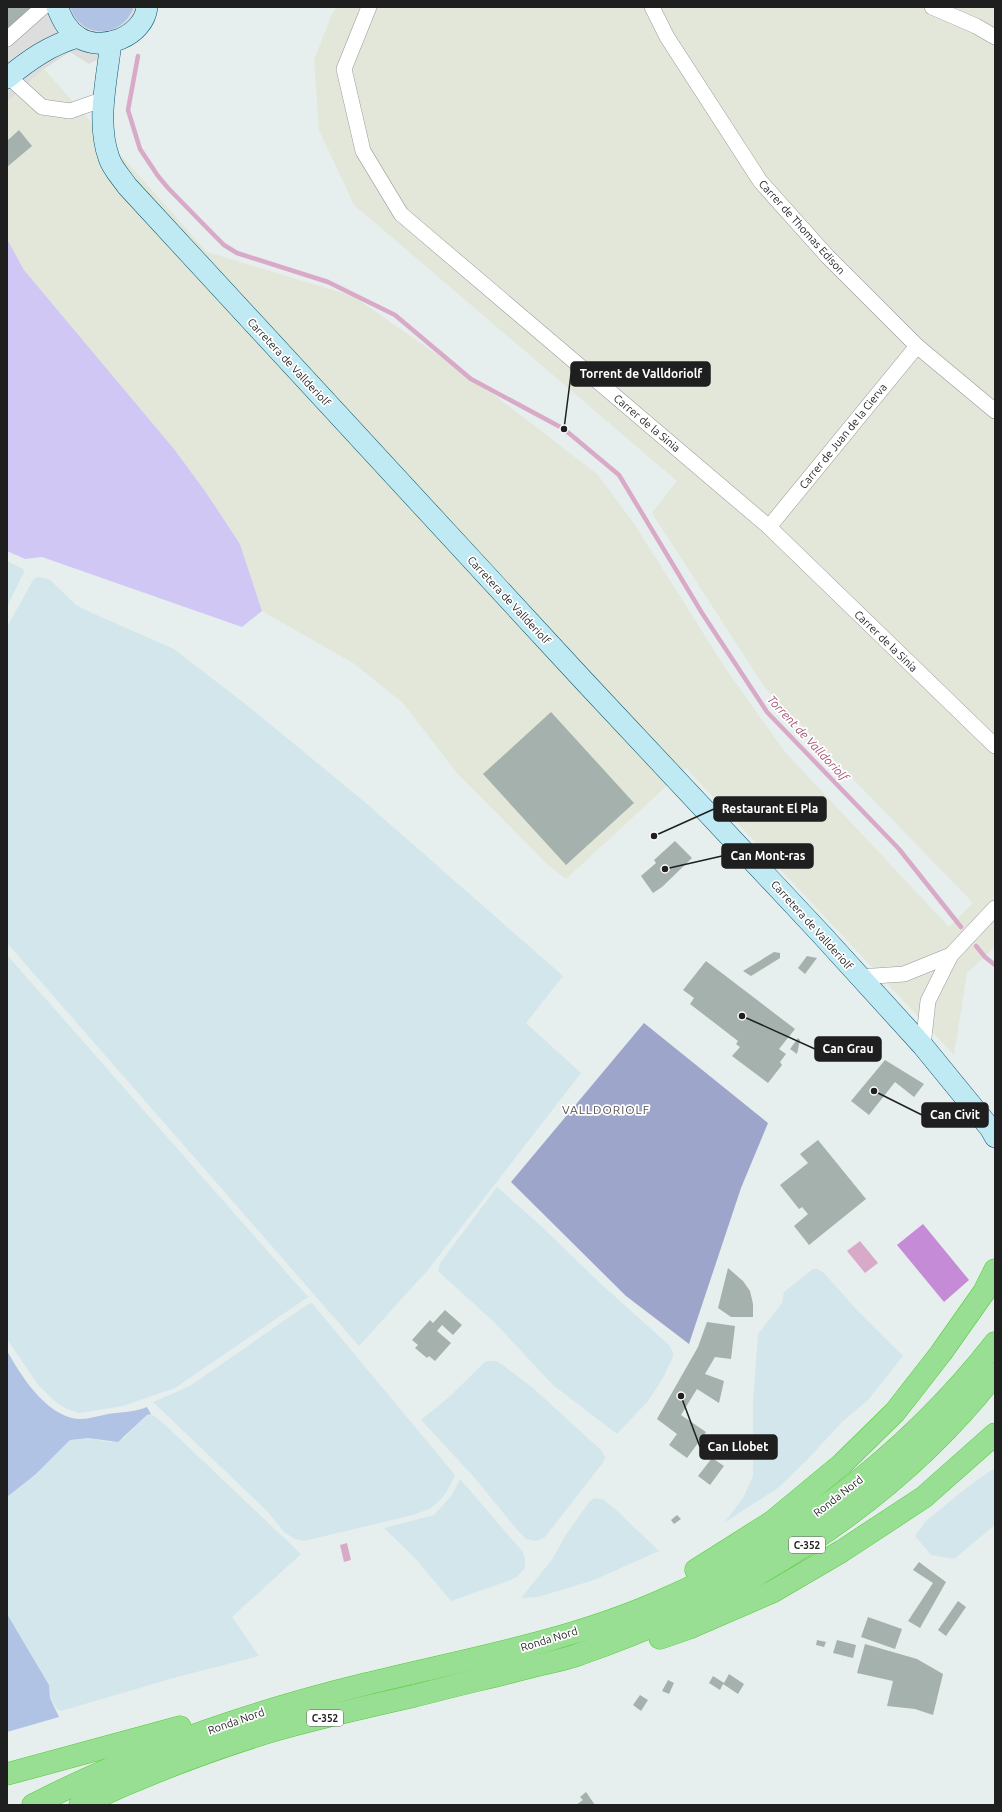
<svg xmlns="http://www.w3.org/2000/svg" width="1002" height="1812" viewBox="0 0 1002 1812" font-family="Ubuntu,sans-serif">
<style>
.residential{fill:#dcdddc}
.industrial{fill:#e2e7d9}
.farmland{fill:#d3e6ec}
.grass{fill:#b0c3e5}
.forest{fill:#9ea5cb}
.park{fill:#d1c7f5}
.pitch{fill:#c58bd7}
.water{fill:#d9aac7}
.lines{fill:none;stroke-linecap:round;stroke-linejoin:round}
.stream{stroke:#d9aac7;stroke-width:4.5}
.building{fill:#a5b1ac}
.street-casing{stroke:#999;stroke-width:16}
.secondary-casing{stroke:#0e566e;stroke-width:22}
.highway-casing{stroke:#52cc34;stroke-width:23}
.street{stroke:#fff;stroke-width:15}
.secondary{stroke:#bfeaf4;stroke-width:21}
.highway{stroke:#98df94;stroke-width:22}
.labels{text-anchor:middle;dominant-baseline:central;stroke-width:3.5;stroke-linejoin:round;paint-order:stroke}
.shield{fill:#fff;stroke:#626262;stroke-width:1}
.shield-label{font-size:10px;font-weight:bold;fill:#1f1f1f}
.street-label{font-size:11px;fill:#1f1f1f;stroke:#fff}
.water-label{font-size:12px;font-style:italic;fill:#a75371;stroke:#fff}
.neighbourhood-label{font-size:12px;letter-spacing:1px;fill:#525252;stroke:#fff}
.leader{fill:none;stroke:#1f1f1f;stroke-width:1.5}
.callout-dot{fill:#1f1f1f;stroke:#fff;stroke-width:1.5}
.callout{fill:#1f1f1f;stroke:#1f1f1f;stroke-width:1.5}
.callout-label{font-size:12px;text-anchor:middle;font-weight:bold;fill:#fff}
</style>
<rect width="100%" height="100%" fill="#e6efed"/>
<path class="residential" d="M 7,7 L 156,7 L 143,36 L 89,64 L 70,52 L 44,69 L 7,102 Z"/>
<path class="industrial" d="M 337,7 L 995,7 L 995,947 L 967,973 L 954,1055 L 686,768 L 566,879 L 546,863 L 456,772 L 403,703 L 353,663 L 262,611 L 240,544 L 205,491 L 174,449 L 24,270 L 7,239 L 7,102 L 44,69 L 207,252 L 353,296 L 488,390 L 597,474 L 633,522 L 724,666 L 784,751 L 949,927 L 973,903 L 765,688 L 652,513 L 677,481 L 354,205 L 319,130 L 314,60 L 332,14 Z"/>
<g class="farmland">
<path d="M 7,561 L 25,570 L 7,607 Z"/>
<path d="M 37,577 L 49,579 L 76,605 L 92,613 L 174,649 L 253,710 L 367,804 L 563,976 L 526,1023 L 581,1073 L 464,1224 L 426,1272 L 359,1346 L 7,943 L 7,627 L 33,580 Z"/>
<path d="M 7,955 L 308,1297 L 175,1388 L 123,1406 L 80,1413 L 67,1409 L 57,1403 L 38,1385 L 7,1339 Z"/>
<path d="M 497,1187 L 540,1225 L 602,1285 L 669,1345 L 673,1352 L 673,1357 L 663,1378 L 648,1401 L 617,1434 L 553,1385 L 495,1323 L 438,1271 L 440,1263 Z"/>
<path d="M 813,1269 L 818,1269 L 824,1273 L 856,1309 L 903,1356 L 868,1400 L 842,1422 L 808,1459 L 778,1488 L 724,1523 L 743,1498 L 753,1476 L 753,1402 L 758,1334 L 782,1303 L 784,1292 Z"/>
<path d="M 312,1303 L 455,1475 L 446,1493 L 438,1502 L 429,1509 L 413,1515 L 304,1541 L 295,1539 L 284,1532 L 269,1513 L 153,1402 L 190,1386 L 308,1304 Z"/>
<path d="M 486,1361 L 496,1361 L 504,1366 L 533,1388 L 602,1451 L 605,1458 L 602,1464 L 552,1528 L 545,1537 L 536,1541 L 526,1539 L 519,1532 L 473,1476 L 421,1420 L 450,1396 Z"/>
<path d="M 151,1414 L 161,1421 L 301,1554 L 232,1617 L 259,1656 L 177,1677 L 61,1711 L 57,1709 L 50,1698 L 49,1685 L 7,1614 L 7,1497 L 36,1474 L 70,1440 L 88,1438 L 110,1442 L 124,1438 L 147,1415 Z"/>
<path d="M 995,1468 L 995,1525 L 954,1559 L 931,1555 L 915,1536 L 925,1522 L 970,1485 Z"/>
<path d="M 460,1479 L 523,1552 L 525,1559 L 525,1568 L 518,1576 L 511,1580 L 451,1601 L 415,1558 L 384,1528 L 434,1515 L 452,1495 Z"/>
<path d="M 595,1498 L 602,1499 L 616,1510 L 659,1551 L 594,1580 L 538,1597 L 521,1598 L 551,1561 L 567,1533 L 590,1501 Z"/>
</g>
<g class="grass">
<path d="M 70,7 L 134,7 C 122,38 82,41 70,7 Z"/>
<path d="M 7,1351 C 21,1375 42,1410 72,1418 C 84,1421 97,1416 108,1414 C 122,1412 134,1412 147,1407 L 151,1414 L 147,1415 L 118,1442 L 88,1438 L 70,1440 L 36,1474 L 7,1497 Z"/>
<path d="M 7,1614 L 49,1685 L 50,1698 L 59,1717 L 7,1732 Z"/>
</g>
<path class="forest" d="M 644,1023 L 768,1123 L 741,1188 L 689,1344 L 626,1296 L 511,1182 Z"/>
<path class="park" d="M 7,239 L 24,270 L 174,449 L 205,491 L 240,544 L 262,611 L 242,627 L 42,557 L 25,559 L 7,551 Z"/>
<path class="pitch" d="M 923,1224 L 969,1280 L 944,1302 L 897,1245 Z"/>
<g class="water">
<path d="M 860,1241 L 878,1263 L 865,1273 L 847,1251 Z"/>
<path d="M 347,1543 L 351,1560 L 344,1562 L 340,1545 Z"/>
</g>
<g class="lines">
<g class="stream">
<path d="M 138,56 L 128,110 L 140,149 L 158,176 L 168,188 L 212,233 L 224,245 L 237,253 L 328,282 L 395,315 L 471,379 L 564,429 L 619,475 L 702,613 L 767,712 L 899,849 L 961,927"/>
<path d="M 976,946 L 985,957 L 995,965"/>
</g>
</g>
<g class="building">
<path d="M 7,7 L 33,7 L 7,29 Z"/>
<path d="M 19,130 L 32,146 L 7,167 L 7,141 Z"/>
<path d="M 551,712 L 634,803 L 566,865 L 483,774 Z"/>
<path d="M 675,841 L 692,858 L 662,887 L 653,893 L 641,876 L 656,863 L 654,860 Z"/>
<path d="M 774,952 L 780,953 L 780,958 L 751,976 L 743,971 Z"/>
<path d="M 807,956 L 817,958 L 805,974 L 798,968 Z"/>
<path d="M 706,961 L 795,1029 L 779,1049 L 786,1054 L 780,1062 L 782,1065 L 768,1083 L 732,1056 L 740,1047 L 736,1044 L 738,1041 L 690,1004 L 694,998 L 683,990 Z"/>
<path d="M 798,1038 L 800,1040 L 797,1054 L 790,1049 Z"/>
<path d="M 885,1060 L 924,1084 L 914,1097 L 895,1082 L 869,1115 L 851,1101 Z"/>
<path d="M 818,1140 L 866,1199 L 809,1245 L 794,1226 L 808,1214 L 802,1207 L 799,1209 L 780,1185 L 808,1163 L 800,1154 Z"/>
<path d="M 728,1268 L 743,1281 L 750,1291 L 753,1304 L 753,1317 L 731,1317 L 718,1308 Z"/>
<path d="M 445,1310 L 462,1325 L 453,1335 L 442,1325 L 437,1331 L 451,1343 L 435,1361 L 429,1356 L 427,1358 L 415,1348 L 418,1345 L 412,1340 L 430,1320 L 433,1323 Z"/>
<path d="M 707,1322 L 735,1326 L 731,1359 L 715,1357 L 705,1374 L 724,1381 L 719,1403 L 697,1389 L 681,1415 L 706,1432 L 687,1458 L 669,1445 L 677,1434 L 657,1419 L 698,1347 Z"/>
<path d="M 712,1458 L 724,1466 L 710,1485 L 698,1476 Z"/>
<path d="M 677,1515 L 681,1519 L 674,1524 L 671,1520 Z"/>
<path d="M 919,1562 L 946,1582 L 920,1628 L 908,1621 L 933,1583 L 913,1570 Z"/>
<path d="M 958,1601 L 966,1607 L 946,1636 L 938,1630 Z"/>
<path d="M 868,1617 L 902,1629 L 895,1649 L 861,1637 Z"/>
<path d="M 817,1640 L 826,1642 L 824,1647 L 816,1645 Z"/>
<path d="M 837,1640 L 856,1645 L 853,1658 L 833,1653 Z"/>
<path d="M 865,1644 L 917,1659 L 943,1674 L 933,1715 L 915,1709 L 887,1706 L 893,1681 L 857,1673 Z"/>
<path d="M 729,1674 L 744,1684 L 738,1694 L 723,1684 L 720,1690 L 709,1683 L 713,1676 L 724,1683 Z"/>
<path d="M 668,1680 L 674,1683 L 669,1694 L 662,1691 Z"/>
<path d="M 640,1695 L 648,1700 L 641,1711 L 633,1705 Z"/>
<path d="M 586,1792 L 595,1805 L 576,1805 L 583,1800 L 580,1797 Z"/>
</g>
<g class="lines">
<defs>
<g id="street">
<path d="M 369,7 L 344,69 L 363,151 L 401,214 L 769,527 L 995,746"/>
<path d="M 652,7 L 667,37 L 760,181 L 828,257 L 917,346 L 995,411"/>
<path d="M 932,7 L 976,26 L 995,37"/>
<path d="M 7,39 L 43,7"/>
<path d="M 9,77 L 42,107 L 70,111 L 104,99"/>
<path d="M 769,527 L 917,346"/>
<path d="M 859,977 L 904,974 L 951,955"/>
<path d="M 923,1046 L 928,1001 L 951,955 L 995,908"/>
</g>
<g id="secondary">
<path d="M 57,7 C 62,19 67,30 78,37 C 102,53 144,36 147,7"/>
<path d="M 111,42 C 107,79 96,122 109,158 C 112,168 121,177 127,186 L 584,681 L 822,935 L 923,1046 L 990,1128 L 995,1137"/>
<path d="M 7,78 C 29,60 50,45 78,37"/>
</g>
<g id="highway">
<path d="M 696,1570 L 772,1522 L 842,1464 L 895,1412 L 941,1353 L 984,1292 L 995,1270"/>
<path d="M 660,1638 L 689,1628 L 772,1592 L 842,1551 L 924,1497 L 995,1434"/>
<path d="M 7,1774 L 180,1727"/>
<path d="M 33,1805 C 138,1751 251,1712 366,1684 C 463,1660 563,1643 656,1603 C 786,1548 908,1454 995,1343"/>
<path d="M 80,1805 C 141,1776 204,1752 268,1732 C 316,1718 365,1707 414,1696 C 452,1686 491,1677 530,1667 C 546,1663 564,1660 580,1654 C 739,1599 890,1508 995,1374"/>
</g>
</defs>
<use href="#street" class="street-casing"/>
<use href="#secondary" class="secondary-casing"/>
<use href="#highway" class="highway-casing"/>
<use href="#street" class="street"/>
<use href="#secondary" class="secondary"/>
<use href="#highway" class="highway"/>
</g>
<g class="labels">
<g class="shield">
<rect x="789" y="1537" width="36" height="16" rx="3"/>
<rect x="307" y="1710" width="36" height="16" rx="3"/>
</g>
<g class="shield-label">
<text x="807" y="1545">C-352</text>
<text x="325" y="1718">C-352</text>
</g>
<g class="street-label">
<text transform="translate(802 227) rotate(48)">Carrer de Thomas Edison</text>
<text transform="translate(289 362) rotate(47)">Carretera de Vallderiolf</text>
<text transform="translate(647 423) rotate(40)">Carrer de la Sinia</text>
<text transform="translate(843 436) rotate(-51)">Carrer de Juan de la Cierva</text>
<text transform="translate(509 600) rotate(47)">Carretera de Vallderiolf</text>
<text transform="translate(886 641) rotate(44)">Carrer de la Sinia</text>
<text transform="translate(812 925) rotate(48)">Carretera de Vallderiolf</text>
<text transform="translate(838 1496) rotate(-38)">Ronda Nord</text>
<text transform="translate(549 1639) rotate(-17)">Ronda Nord</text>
<text transform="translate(236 1721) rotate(-19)">Ronda Nord</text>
</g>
<g class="water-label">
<text transform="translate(808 738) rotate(47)">Torrent de Valldoriolf</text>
</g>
<g class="neighbourhood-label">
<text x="606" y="1109">VALLDORIOLF</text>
</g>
</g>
<path class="leader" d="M564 429L571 374M654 836L714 809M665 869L722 856M742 1016L815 1049M874 1091L922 1115M681 1396L700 1447"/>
<g class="callout-dot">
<circle cx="564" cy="429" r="4"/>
<circle cx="654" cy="836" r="4"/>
<circle cx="665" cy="869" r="4"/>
<circle cx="742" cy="1016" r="4"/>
<circle cx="874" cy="1091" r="4"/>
<circle cx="681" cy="1396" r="4"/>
</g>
<g class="callout">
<rect x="571" y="362" width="139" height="24" rx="4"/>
<rect x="714" y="797" width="112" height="24" rx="4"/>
<rect x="722" y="844" width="91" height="24" rx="4"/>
<rect x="815" y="1037" width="66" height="24" rx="4"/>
<rect x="922" y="1103" width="66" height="24" rx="4"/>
<rect x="700" y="1435" width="77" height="24" rx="4"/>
</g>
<g class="callout-label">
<text x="641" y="378">Torrent de Valldoriolf</text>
<text x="770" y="813">Restaurant El Pla</text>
<text x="768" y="860">Can Mont-ras</text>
<text x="848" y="1053">Can Grau</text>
<text x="955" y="1119">Can Civit</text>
<text x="738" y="1451">Can Llobet</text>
</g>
<rect width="1002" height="1812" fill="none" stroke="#1f1f1f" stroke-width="16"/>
</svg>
